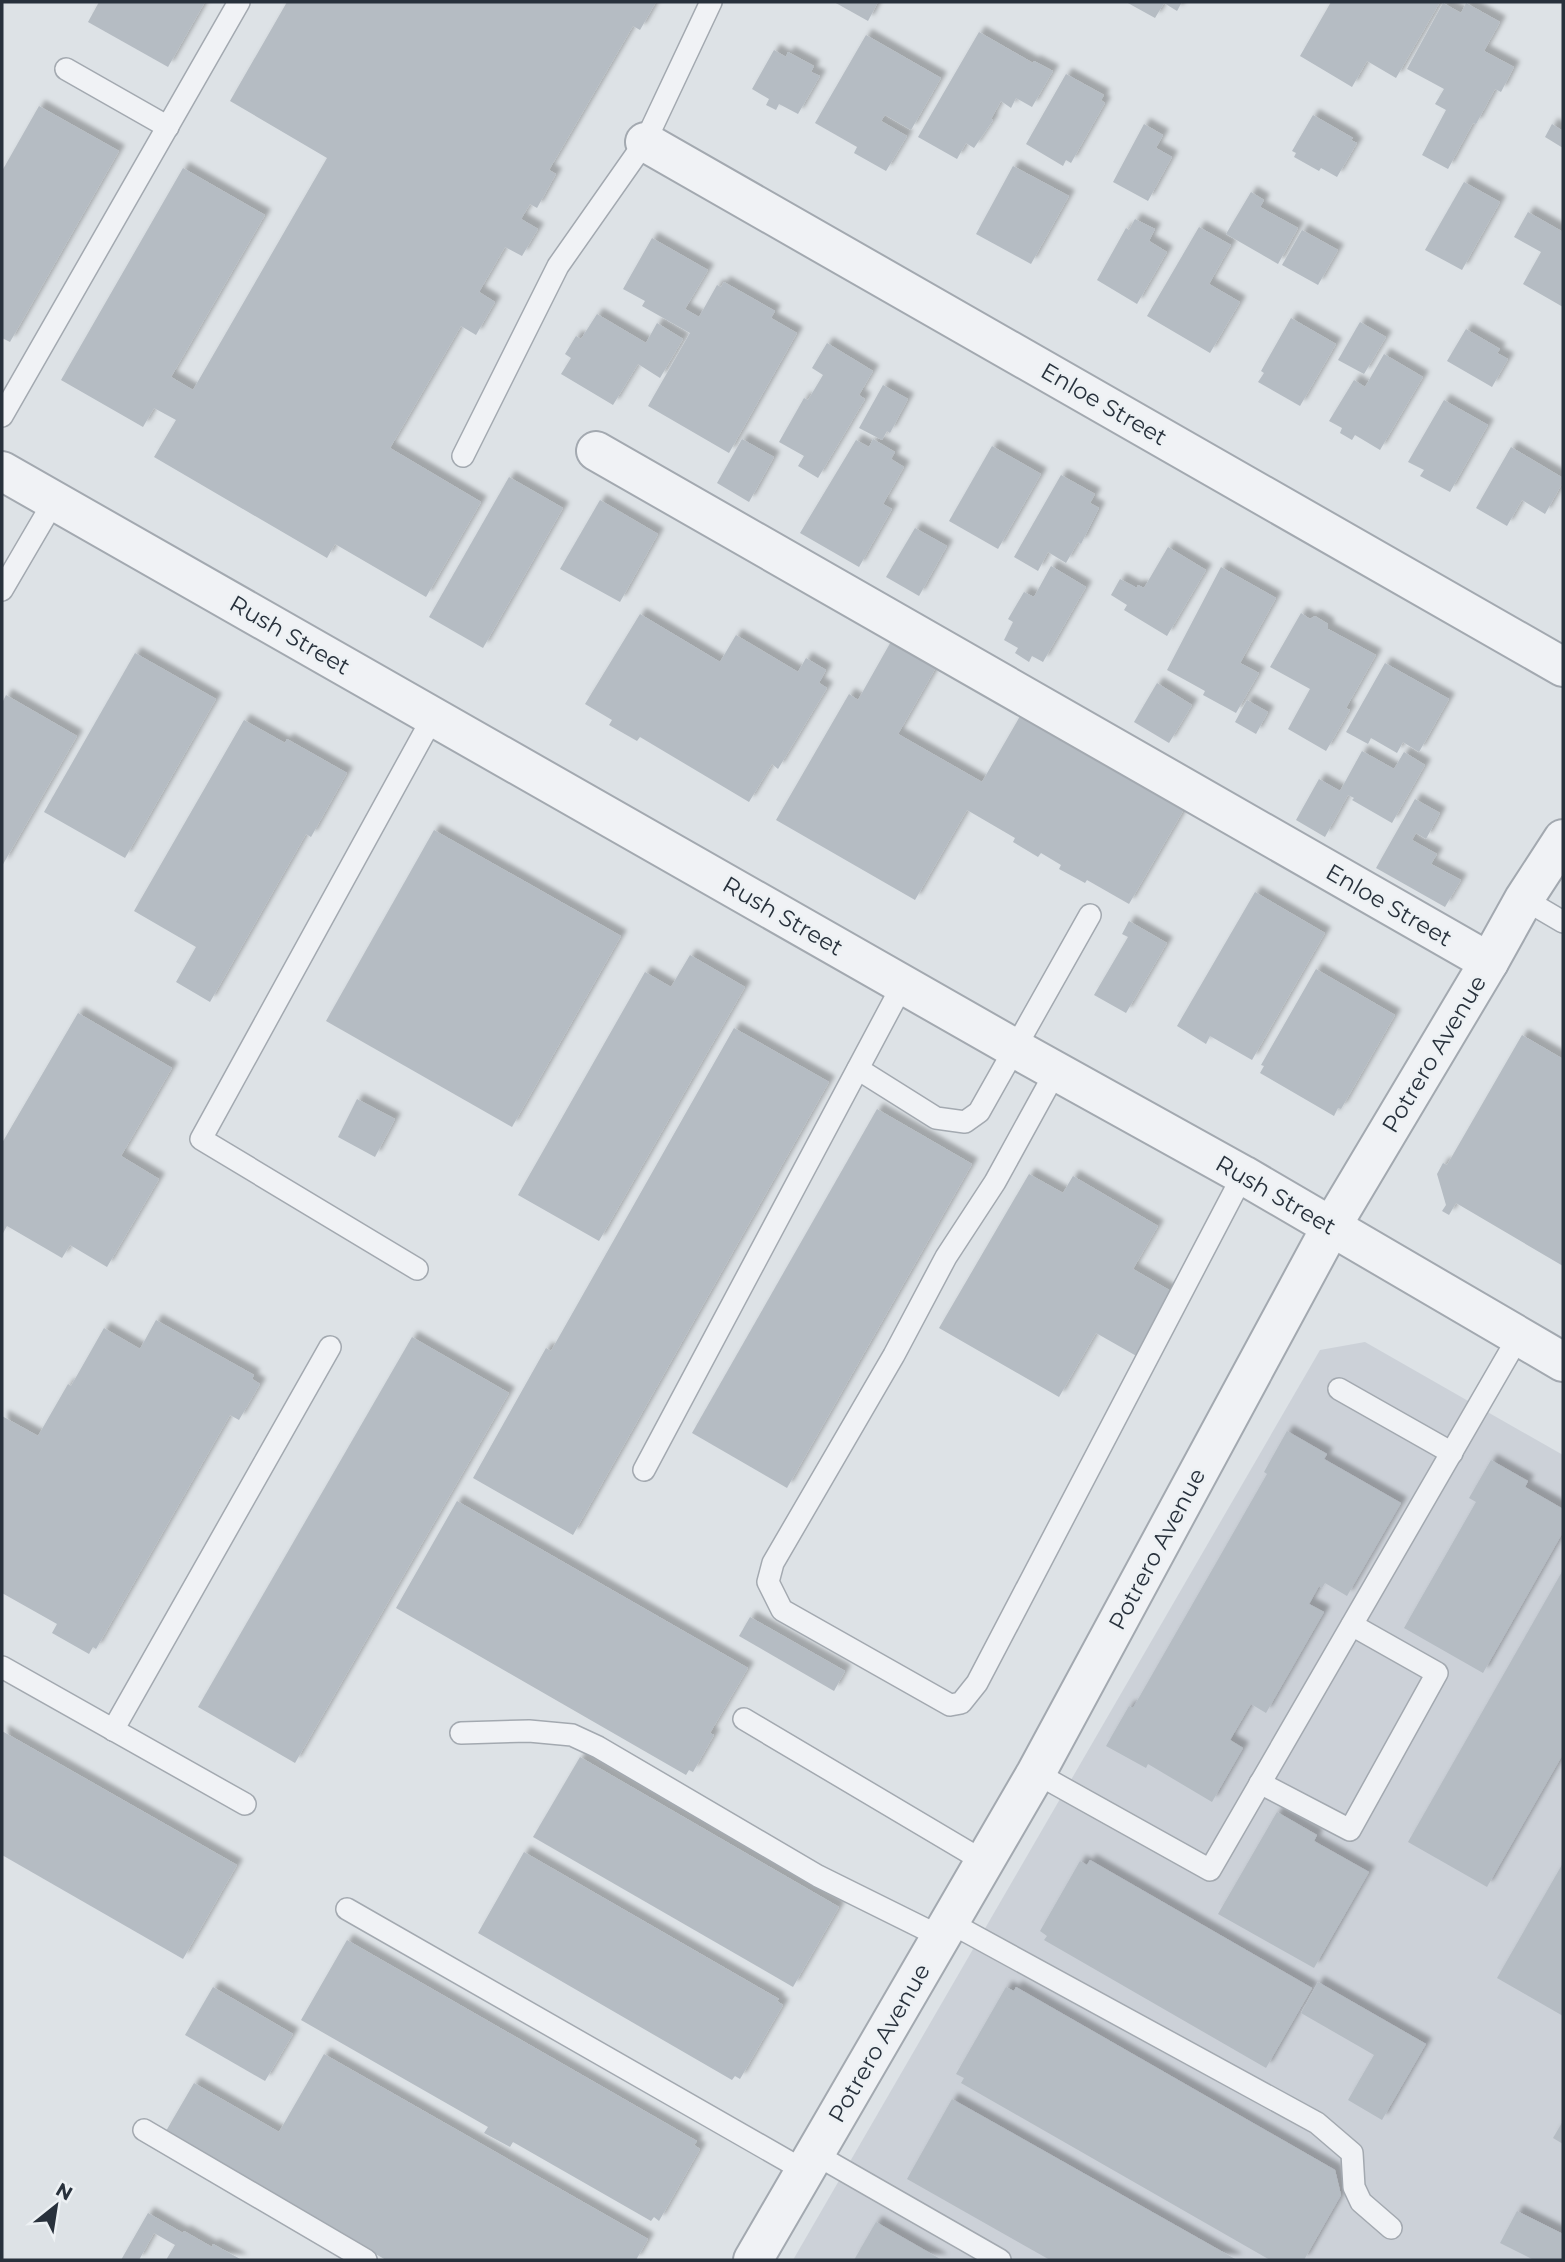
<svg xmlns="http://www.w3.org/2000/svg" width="1565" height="2262" viewBox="0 0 1565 2262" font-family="Montserrat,sans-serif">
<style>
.built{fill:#ccd1d8}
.building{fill:#b5bcc3;filter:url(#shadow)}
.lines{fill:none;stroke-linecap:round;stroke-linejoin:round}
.service-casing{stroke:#a3a9b0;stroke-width:24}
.minor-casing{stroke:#a3a9b0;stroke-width:42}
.tertiary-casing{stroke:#a3a9b0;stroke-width:42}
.service{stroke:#f0f2f5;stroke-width:21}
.minor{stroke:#f0f2f5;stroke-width:38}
.tertiary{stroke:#f0f2f5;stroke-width:38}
.labels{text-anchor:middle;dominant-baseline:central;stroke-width:5;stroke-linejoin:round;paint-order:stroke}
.street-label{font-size:23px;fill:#28313c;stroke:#edf1f4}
</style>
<defs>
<filter id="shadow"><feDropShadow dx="6" dy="-6" stdDeviation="2" flood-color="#0004"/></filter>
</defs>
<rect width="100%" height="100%" fill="#dde2e6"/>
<path class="built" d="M 1365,1342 L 1563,1455 L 1563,2260 L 793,2260 L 1320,1350 Z"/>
<g class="building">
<path d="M 99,2 L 205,2 L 168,67 L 88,22 Z"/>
<path d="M 287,2 L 656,2 L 640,30 L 633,26 L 549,170 L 556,174 L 537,208 L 530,204 L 521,219 L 538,229 L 522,256 L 505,247 L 479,292 L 495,302 L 476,335 L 461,326 L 390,448 L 481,502 L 426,597 L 335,544 L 327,558 L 154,457 L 176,420 L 154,408 L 143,427 L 61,380 L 183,168 L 265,215 L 171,377 L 193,390 L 327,158 L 230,101 Z"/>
<path d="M 834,2 L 878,2 L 868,21 Z"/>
<path d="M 1126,2 L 1182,2 L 1177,11 L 1164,3 L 1155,18 Z"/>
<path d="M 1331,2 L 1440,2 L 1396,78 L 1367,61 L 1352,87 L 1300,56 Z"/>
<path d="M 1443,3 L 1461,13 L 1466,3 L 1500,22 L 1484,51 L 1514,67 L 1501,92 L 1495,89 L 1476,124 L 1473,123 L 1448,169 L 1422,155 L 1446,110 L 1435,104 L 1444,89 L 1407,69 Z"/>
<path d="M 979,32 L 1033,63 L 1034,61 L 1053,71 L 1032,107 L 1016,98 L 1011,108 L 1001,101 L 991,119 L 993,120 L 974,148 L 966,143 L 957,159 L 918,137 Z"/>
<path d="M 866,35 L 941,78 L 911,130 L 885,115 L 881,121 L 907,136 L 886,171 L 854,153 L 857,147 L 815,123 Z"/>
<path d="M 774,50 L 786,57 L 788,52 L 814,66 L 811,72 L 820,76 L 798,114 L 779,104 L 776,110 L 766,105 L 769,99 L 752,89 Z"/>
<path d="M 1066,74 L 1104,95 L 1101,100 L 1105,103 L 1071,163 L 1066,160 L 1063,166 L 1026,144 Z"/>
<path d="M 39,106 L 119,151 L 10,342 L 2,338 L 2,171 Z"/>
<path d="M 1313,115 L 1353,138 L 1351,140 L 1357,143 L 1337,177 L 1321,168 L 1319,171 L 1294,157 L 1296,153 L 1292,151 Z"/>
<path d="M 1144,124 L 1163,135 L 1156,148 L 1172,157 L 1148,201 L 1113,182 Z"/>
<path d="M 1552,124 L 1563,131 L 1563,148 L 1545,137 Z"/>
<path d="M 1013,166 L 1069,196 L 1031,264 L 976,234 Z"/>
<path d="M 1464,182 L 1500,202 L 1462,270 L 1425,250 Z"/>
<path d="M 1251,192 L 1264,200 L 1260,207 L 1298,228 L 1278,264 L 1226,234 Z"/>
<path d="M 1528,212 L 1563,232 L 1563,307 L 1523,284 L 1541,252 L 1514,237 Z"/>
<path d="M 1135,219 L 1155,229 L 1149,241 L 1167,252 L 1137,304 L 1097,280 L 1126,228 L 1129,230 Z"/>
<path d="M 1199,227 L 1231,245 L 1209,284 L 1240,302 L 1210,353 L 1147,316 Z"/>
<path d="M 1302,230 L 1338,250 L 1318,285 L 1282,265 Z"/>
<path d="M 652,238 L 708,270 L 685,309 L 699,317 L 717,285 L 721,287 L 724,282 L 775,311 L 771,318 L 797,333 L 729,453 L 648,406 L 690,333 L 642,306 L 645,301 L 623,289 Z"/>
<path d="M 597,314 L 646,343 L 657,323 L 683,339 L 660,378 L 638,364 L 613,405 L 561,374 L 571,358 L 565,354 L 576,336 L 581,339 Z"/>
<path d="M 1291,318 L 1336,344 L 1300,406 L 1258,382 L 1264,373 L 1261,371 Z"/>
<path d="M 1360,322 L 1386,337 L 1364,374 L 1338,360 Z"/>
<path d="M 1466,329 L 1500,349 L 1497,353 L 1508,359 L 1492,387 L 1447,361 Z"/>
<path d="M 827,343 L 873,371 L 859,395 L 865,399 L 818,478 L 798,466 L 804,456 L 779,442 L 804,398 L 808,400 L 823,375 L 812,368 Z"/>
<path d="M 1384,354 L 1423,377 L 1380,450 L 1355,435 L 1352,440 L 1340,433 L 1342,428 L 1329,421 L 1354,380 L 1365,387 Z"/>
<path d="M 883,385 L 908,399 L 890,433 L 887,431 L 882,440 L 859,428 Z"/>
<path d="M 1444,400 L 1488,425 L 1450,492 L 1420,476 L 1424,470 L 1408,462 Z"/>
<path d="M 742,439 L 774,457 L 749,502 L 717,483 Z"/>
<path d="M 873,439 L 895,452 L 891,459 L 904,467 L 883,504 L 892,509 L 859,567 L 800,533 L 856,440 L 869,447 Z"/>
<path d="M 992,446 L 1041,474 L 998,549 L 949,521 Z"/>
<path d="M 1511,447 L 1563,478 L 1563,482 L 1545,514 L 1522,500 L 1507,526 L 1476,508 Z"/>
<path d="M 1061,475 L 1095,494 L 1090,503 L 1099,508 L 1081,544 L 1078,542 L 1066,563 L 1048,552 L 1038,571 L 1014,557 Z"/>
<path d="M 509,477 L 563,508 L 483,648 L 429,617 Z"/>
<path d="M 600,500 L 658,534 L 620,602 L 560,569 Z"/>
<path d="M 915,528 L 947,546 L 919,596 L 886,577 Z"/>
<path d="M 1168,547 L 1206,570 L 1167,636 L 1124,610 L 1127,605 L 1111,595 L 1120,579 L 1137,588 L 1138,585 L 1144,588 Z"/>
<path d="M 1051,566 L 1086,587 L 1043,662 L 1032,656 L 1029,662 L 1015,653 L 1018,648 L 1004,640 L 1013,622 L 1008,619 L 1024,592 L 1034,597 Z"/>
<path d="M 1221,567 L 1276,598 L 1240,663 L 1259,673 L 1236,713 L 1203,695 L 1205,691 L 1167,670 Z"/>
<path d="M 1301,613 L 1310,619 L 1315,616 L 1328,624 L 1328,629 L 1376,655 L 1346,708 L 1350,710 L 1326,751 L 1288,729 L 1310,689 L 1270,667 Z"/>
<path d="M 640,614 L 720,662 L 736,635 L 798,672 L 806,658 L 826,670 L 819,683 L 827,688 L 778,769 L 772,764 L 749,802 L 640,737 L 637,741 L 609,725 L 612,720 L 585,704 Z"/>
<path d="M 893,638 L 938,664 L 898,734 L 982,782 L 1023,711 L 1186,806 L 1129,904 L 1087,880 L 1085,883 L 1059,869 L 1061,865 L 1041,853 L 1038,857 L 1013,842 L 1015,838 L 967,810 L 915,900 L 776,820 L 849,694 L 858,700 Z"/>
<path d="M 135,653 L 216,699 L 125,858 L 44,812 Z"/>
<path d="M 1385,663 L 1449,699 L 1419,752 L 1403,742 L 1397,753 L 1371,738 L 1368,744 L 1346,732 Z"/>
<path d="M 1157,683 L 1192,705 L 1169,743 L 1134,722 Z"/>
<path d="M 6,695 L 77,736 L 2,866 L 2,703 Z"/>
<path d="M 1247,700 L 1268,712 L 1256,734 L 1235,722 Z"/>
<path d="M 244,720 L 285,743 L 287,739 L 347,773 L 311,837 L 306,834 L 210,1002 L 176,982 L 196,947 L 134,911 Z"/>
<path d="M 1362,751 L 1394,769 L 1404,752 L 1425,765 L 1392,823 L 1352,800 L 1354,798 L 1348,795 L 1325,837 L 1296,820 L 1319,779 L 1340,791 Z"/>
<path d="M 1415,799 L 1440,813 L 1426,839 L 1416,833 L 1412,840 L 1437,854 L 1431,864 L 1461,880 L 1445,907 L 1376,868 Z"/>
<path d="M 434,830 L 621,936 L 512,1127 L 326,1021 Z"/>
<path d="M 1255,892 L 1325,933 L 1252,1060 L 1210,1036 L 1206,1044 L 1177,1026 Z"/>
<path d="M 1129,921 L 1167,943 L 1126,1013 L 1094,995 L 1128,937 L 1122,934 Z"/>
<path d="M 690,955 L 745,987 L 599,1241 L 518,1195 L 645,972 L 671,987 Z"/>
<path d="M 1316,969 L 1395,1015 L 1341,1109 L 1338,1108 L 1334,1116 L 1260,1073 L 1264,1066 L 1261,1065 Z"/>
<path d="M 78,1013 L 172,1068 L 121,1156 L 159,1179 L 107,1267 L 70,1245 L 62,1258 L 7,1226 L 2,1235 L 2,1143 Z"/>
<path d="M 734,1028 L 829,1082 L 573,1535 L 473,1478 L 546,1348 L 551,1351 Z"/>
<path d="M 1522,1035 L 1563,1059 L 1563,1266 L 1456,1203 L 1449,1215 L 1442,1211 L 1446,1205 L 1437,1174 L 1443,1163 L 1447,1165 Z"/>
<path d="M 357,1099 L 395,1119 L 375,1157 L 338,1137 Z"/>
<path d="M 877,1109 L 972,1164 L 787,1488 L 692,1433 Z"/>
<path d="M 1029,1174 L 1063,1193 L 1073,1176 L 1158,1226 L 1133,1269 L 1176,1294 L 1140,1358 L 1096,1333 L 1059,1397 L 939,1328 Z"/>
<path d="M 156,1320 L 254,1375 L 252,1379 L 260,1384 L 239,1420 L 230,1415 L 96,1649 L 93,1647 L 89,1654 L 52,1633 L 57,1624 L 2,1593 L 2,1416 L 38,1436 L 68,1384 L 71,1386 L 104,1328 L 140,1349 Z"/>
<path d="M 412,1337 L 509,1393 L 295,1763 L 198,1707 Z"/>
<path d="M 1287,1431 L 1327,1454 L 1324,1459 L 1401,1503 L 1347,1596 L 1325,1583 L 1322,1588 L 1319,1586 L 1309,1604 L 1324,1612 L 1266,1713 L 1251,1704 L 1230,1740 L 1243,1748 L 1212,1802 L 1148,1764 L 1146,1768 L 1106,1746 L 1129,1706 L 1133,1708 L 1267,1474 L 1264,1472 Z"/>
<path d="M 1491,1460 L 1528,1481 L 1525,1487 L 1563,1509 L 1563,1532 L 1483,1673 L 1404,1628 L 1476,1502 L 1469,1498 Z"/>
<path d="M 457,1501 L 748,1668 L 710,1733 L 714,1735 L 693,1772 L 689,1770 L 686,1775 L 396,1608 Z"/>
<path d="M 1563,1570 L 1563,1754 L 1487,1887 L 1408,1842 Z"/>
<path d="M 750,1617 L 845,1671 L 834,1691 L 739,1636 Z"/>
<path d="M 2,1731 L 237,1865 L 183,1959 L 2,1855 Z"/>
<path d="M 580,1757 L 839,1907 L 793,1987 L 533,1837 Z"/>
<path d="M 1277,1812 L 1317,1835 L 1314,1841 L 1369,1872 L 1314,1968 L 1218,1914 Z"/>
<path d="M 524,1852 L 779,1999 L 777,2001 L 783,2005 L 740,2079 L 735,2076 L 732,2080 L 478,1933 Z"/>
<path d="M 1090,1860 L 1312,1988 L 1266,2068 L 1044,1940 L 1047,1936 L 1040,1931 L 1080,1861 L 1087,1865 Z"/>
<path d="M 1563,1863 L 1563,2016 L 1497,1978 Z"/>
<path d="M 347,1940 L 697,2141 L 694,2145 L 700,2149 L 659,2221 L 654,2217 L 651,2221 L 513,2142 L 510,2147 L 484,2133 L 488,2127 L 301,2020 Z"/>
<path d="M 1318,1982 L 1426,2044 L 1382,2120 L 1348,2100 L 1374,2055 L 1301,2013 Z"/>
<path d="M 213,1987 L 293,2034 L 265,2081 L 185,2035 Z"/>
<path d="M 1006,1987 L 1014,1991 L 1016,1987 L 1335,2170 L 1341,2195 L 1304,2260 L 1270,2260 L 961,2083 L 964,2078 L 956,2074 Z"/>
<path d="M 324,2054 L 648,2239 L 636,2260 L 386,2260 L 251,2183 L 252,2180 L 166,2131 L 194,2083 L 279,2132 Z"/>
<path d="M 952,2099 L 1237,2260 L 1050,2260 L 907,2179 Z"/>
<path d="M 1563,2121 L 1563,2144 L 1553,2138 Z"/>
<path d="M 1517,2211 L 1563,2234 L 1563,2260 L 1534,2260 L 1500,2243 Z"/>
<path d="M 148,2213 L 183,2233 L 184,2231 L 212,2247 L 213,2244 L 242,2260 L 166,2260 L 175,2245 L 154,2233 L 139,2260 L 121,2260 Z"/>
<path d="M 876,2222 L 942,2260 L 854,2260 Z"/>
</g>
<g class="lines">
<defs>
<g id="service">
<path d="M 66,69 L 168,127"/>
<path d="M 2,416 L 239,2"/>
<path d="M 463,456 L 558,266 L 645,142 L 711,2"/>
<path d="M 2,590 L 54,501"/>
<path d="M 1524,899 L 1563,922"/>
<path d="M 858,1069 L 936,1118 L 965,1122 L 979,1112 L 1090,915"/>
<path d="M 1056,1071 L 995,1182 L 946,1257 L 894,1355 L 773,1563 L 768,1582 L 782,1610 L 950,1705 L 961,1703 L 977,1683 L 1243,1175"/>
<path d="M 417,1269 L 201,1139 L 433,717"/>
<path d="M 1339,1389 L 1452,1453"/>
<path d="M 644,1470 L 903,984"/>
<path d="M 2,1667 L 245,1804"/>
<path d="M 744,1719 L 985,1862"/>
<path d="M 113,1730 L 330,1347"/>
<path d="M 461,1733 L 529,1731 L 572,1735 L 598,1747 L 818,1876 L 941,1937"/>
<path d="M 1036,1773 L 1210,1870 L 1519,1336"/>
<path d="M 1260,1783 L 1350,1830 L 1437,1673 L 1352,1625"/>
<path d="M 347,1909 L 805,2171"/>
<path d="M 949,1922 L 1317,2123 L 1352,2153 L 1354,2187 L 1361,2202 L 1391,2228"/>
<path d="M 144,2130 L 366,2260"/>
<path d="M 815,2154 L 1000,2260"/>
</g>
<g id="minor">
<path d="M 645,142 L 1563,667"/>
<path d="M 596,451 L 1489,962"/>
</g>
<g id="tertiary">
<path d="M 2,471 L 1016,1049 L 1243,1175 L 1563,1362"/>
<path d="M 753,2260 L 1036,1773 L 1331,1227 L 1489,962 L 1524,899 L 1563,839"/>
</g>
</defs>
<use href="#service" class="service-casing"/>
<use href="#minor" class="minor-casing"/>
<use href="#tertiary" class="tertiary-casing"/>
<use href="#service" class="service"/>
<use href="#minor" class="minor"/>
<use href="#tertiary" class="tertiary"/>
</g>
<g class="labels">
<g class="street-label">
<text transform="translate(1104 404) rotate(30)">Enloe Street</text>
<text transform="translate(290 635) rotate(30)">Rush Street</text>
<text transform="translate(1389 905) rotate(30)">Enloe Street</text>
<text transform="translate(783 916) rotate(30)">Rush Street</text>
<text transform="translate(1434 1054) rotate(-59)">Potrero Avenue</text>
<text transform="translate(1276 1195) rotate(30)">Rush Street</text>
<text transform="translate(1157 1549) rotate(-62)">Potrero Avenue</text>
<text transform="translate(879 2043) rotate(-60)">Potrero Avenue</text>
</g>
</g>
<rect width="1565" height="2262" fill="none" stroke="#28313c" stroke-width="7"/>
<g transform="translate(56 2206) rotate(30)" stroke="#edf1f4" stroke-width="5" paint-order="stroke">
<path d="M0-5L12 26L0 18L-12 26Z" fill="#28313c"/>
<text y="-10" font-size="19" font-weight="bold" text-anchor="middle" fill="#28313c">N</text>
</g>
</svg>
